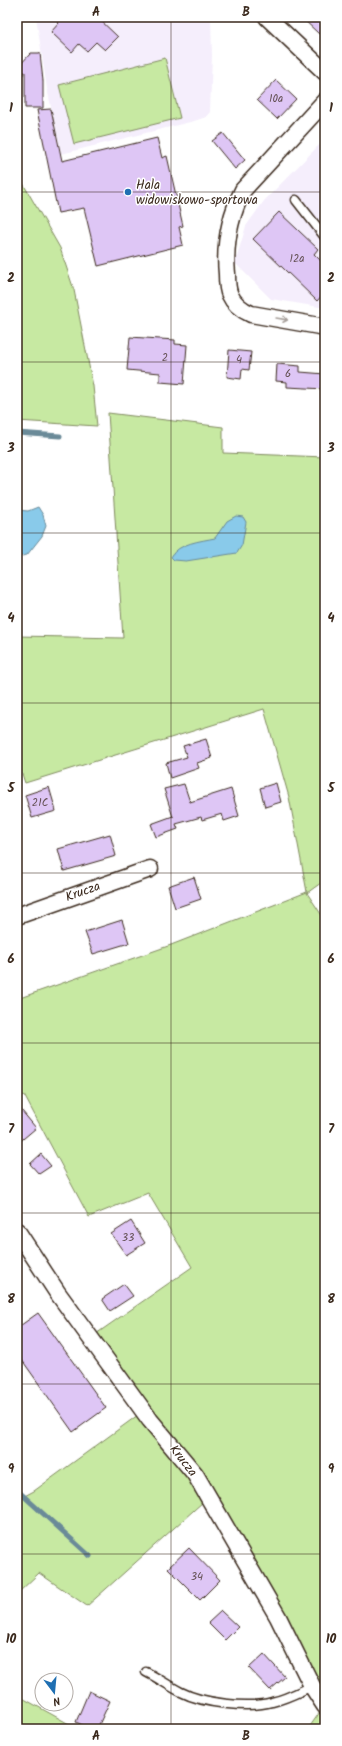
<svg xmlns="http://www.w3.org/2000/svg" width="342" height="1746" viewBox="0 0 342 1746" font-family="Kalam,sans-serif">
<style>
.built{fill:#f5eefc}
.green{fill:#c7e9a2;stroke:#818a60}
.water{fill:#89caea;stroke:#6a8a98}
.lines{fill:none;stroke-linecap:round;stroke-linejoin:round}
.stream{stroke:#6a8a98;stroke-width:5}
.building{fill:#dec6f5;stroke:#3b2a1e}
.lane-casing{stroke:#3b2a1e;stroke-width:11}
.street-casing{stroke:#3b2a1e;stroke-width:19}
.lane{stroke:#fff;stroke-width:8}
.street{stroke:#fff;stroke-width:16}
.oneway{stroke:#a79f9a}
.grid{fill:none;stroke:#3b2a1e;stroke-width:1;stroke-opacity:0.55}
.poi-dot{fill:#1f6fb2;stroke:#fff;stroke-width:1.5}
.labels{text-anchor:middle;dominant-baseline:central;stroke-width:3;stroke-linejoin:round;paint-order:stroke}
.number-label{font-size:11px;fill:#645154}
.poi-label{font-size:13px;fill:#3b2a1e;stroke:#fff;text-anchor:start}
.street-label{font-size:13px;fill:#3b2a1e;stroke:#fff}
.neatline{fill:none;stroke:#3b2a1e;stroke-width:1.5}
.grid-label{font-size:13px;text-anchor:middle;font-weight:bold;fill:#3b2a1e}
</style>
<rect width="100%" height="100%" fill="#fff"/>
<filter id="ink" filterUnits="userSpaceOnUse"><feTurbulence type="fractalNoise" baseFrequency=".025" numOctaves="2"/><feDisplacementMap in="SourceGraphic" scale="8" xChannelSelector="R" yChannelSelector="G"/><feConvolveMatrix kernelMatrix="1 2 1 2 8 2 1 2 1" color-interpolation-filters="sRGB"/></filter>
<g filter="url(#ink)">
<g class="built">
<path d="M 36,17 L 211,17 L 212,56 L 210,112 L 206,117 L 194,121 L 61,154 L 47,88 Z"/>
<path d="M 325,139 L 325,308 L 271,299 L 235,263 L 246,226 L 264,201 Z"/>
</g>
<g class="green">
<path d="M 165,58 L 180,118 L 74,144 L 59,85 Z"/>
<path d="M 17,173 L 60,248 L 74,290 L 93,386 L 97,426 L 17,421 Z"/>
<path d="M 108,413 L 223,427 L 223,453 L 325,457 L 325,880 L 307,893 L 325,920 L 325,1698 L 243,1547 L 93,1336 L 192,1267 L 148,1193 L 89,1217 L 24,1095 L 17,1098 L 17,999 L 171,945 L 307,892 L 289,797 L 264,709 L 25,783 L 17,759 L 17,636 L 123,638 Z"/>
<path d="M 138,1415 L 190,1481 L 203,1502 L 87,1606 L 39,1573 L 17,1594 L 17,1500 L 34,1491 Z"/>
<path d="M 17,1695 L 78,1729 L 17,1729 Z"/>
<path d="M 320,1712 L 325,1714 L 325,1729 L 308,1729 Z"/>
</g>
<g class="water">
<path d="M 38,507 L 43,515 L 46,526 L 42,536 L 27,555 L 17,557 L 17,510 L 28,511 Z"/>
<path d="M 236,516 L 243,517 L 246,522 L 242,545 L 237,553 L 186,561 L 174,560 L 171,557 C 178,543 201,541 215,538 L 227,521 Z"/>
</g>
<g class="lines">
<g class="stream">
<path d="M 17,433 L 60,436"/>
<path d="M 17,1490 L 90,1556"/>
</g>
</g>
<g class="building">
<path d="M 52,17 L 97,17 L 118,37 L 105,50 L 96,42 L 87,51 L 79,44 L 72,52 L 51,32 L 59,23 Z"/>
<path d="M 301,17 L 325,17 L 325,28 L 319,34 Z"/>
<path d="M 31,53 L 40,53 L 43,81 L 43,108 L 25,108 L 25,72 L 17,73 L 17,68 Z"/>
<path d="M 276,80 L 296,99 L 277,119 L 257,100 Z"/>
<path d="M 51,109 L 62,161 L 157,138 L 162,158 L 167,156 L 183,226 L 179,227 L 183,245 L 98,266 L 84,208 L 58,213 L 37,110 Z"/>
<path d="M 223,133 L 245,160 L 235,169 L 212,141 Z"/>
<path d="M 279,212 L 318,249 L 314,254 L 325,265 L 325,292 L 317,301 L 253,239 Z"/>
<path d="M 130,337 L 175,340 L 175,344 L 187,345 L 184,384 L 160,382 L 160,373 L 127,370 Z"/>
<path d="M 229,350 L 251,352 L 249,370 L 242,369 L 241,379 L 227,377 Z"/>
<path d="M 277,364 L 300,366 L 300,372 L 325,374 L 325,389 L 287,387 L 287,382 L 276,381 Z"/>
<path d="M 206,739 L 212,758 L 197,763 L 199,768 L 170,778 L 166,763 L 187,757 L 183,746 Z"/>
<path d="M 276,783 L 281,802 L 265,807 L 260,788 Z"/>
<path d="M 184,784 L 190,802 L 231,789 L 239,816 L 224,821 L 222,814 L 202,820 L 201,817 L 176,824 L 178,829 L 156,837 L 151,824 L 173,816 L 173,817 L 164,789 Z"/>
<path d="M 49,787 L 56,811 L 32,818 L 25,795 Z"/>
<path d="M 110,834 L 116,856 L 64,871 L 58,849 Z"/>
<path d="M 194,877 L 201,899 L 175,908 L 168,886 Z"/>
<path d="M 122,920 L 129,943 L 93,954 L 85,932 Z"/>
<path d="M 17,1105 L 36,1128 L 17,1144 Z"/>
<path d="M 41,1154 L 51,1166 L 39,1174 L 30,1164 Z"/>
<path d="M 131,1221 L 145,1243 L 126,1255 L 111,1234 Z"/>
<path d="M 124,1284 L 133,1296 L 110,1311 L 102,1299 Z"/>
<path d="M 38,1313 L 106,1408 L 73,1432 L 17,1353 L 17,1328 Z"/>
<path d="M 189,1548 L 220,1580 L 200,1600 L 168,1568 Z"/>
<path d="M 221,1611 L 238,1627 L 225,1640 L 208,1623 Z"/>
<path d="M 264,1654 L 285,1677 L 270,1690 L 249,1668 Z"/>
<path d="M 89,1691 L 110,1701 L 97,1729 L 91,1729 L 76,1722 Z"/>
</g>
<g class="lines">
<defs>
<g id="lane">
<path d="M 296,200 L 325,237"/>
<path d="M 146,1672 C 158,1678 169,1686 181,1692 C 202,1703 248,1709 272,1702 C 286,1699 299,1692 312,1686"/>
</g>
<g id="street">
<path d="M 267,17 L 325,72"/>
<path d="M 325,101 L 243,190 C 230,216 224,244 227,274 C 227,281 227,289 230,295 C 234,304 242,310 251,314 L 325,327"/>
<path d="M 17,916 L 150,869"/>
<path d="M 17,1231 L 57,1292 L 150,1420 L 195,1474 L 278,1617 L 312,1686 L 325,1706"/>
</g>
</defs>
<use href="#lane" class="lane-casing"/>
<use href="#street" class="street-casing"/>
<use href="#lane" class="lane"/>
<use href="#street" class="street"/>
</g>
<defs><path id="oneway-shaft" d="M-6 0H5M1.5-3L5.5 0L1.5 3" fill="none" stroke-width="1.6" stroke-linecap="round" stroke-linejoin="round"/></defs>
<use class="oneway" href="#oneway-shaft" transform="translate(282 319) rotate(10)"/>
</g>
<path class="grid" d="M 171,17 L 171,1729M 17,192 L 325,192M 17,362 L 325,362M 17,533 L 325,533M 17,703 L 325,703M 17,873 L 325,873M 17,1043 L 325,1043M 17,1213 L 325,1213M 17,1384 L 325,1384M 17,1554 L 325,1554"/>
<circle class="poi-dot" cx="128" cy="192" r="4"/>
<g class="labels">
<g class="number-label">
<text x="276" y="99">10a</text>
<text x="297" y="259">12a</text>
<text x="165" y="358">2</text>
<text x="239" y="360">4</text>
<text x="288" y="374">6</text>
<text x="40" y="803">21C</text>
<text x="128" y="1238">33</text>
<text x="197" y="1577">34</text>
</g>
<g class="poi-label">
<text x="136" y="185">Hala<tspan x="136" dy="15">widowiskowo-sportowa</tspan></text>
</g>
<g class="street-label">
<text transform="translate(83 892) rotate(-20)">Krucza</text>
<text transform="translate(183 1461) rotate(52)">Krucza</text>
</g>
</g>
<rect width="342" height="1746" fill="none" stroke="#fff" stroke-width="44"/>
<g transform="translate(54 1692) rotate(164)"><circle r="19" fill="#ffffff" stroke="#b1aaa5"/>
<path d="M0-3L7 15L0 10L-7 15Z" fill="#1f6fb2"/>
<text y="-6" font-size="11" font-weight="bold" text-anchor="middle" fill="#3b2a1e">N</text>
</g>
<rect x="22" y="22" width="298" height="1702" class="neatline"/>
<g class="grid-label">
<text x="96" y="16">A</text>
<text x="246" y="16">B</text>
<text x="11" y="112">1</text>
<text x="331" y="112">1</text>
<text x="11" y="282">2</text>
<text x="331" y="282">2</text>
<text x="11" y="452">3</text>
<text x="331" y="452">3</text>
<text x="11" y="622">4</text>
<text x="331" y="622">4</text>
<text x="11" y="792">5</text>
<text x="331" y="792">5</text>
<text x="11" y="963">6</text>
<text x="331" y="963">6</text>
<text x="11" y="1133">7</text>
<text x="331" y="1133">7</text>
<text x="11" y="1303">8</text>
<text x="331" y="1303">8</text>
<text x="11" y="1473">9</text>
<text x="331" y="1473">9</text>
<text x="11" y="1643">10</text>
<text x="331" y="1643">10</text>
<text x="96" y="1740">A</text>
<text x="246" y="1740">B</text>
</g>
</svg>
